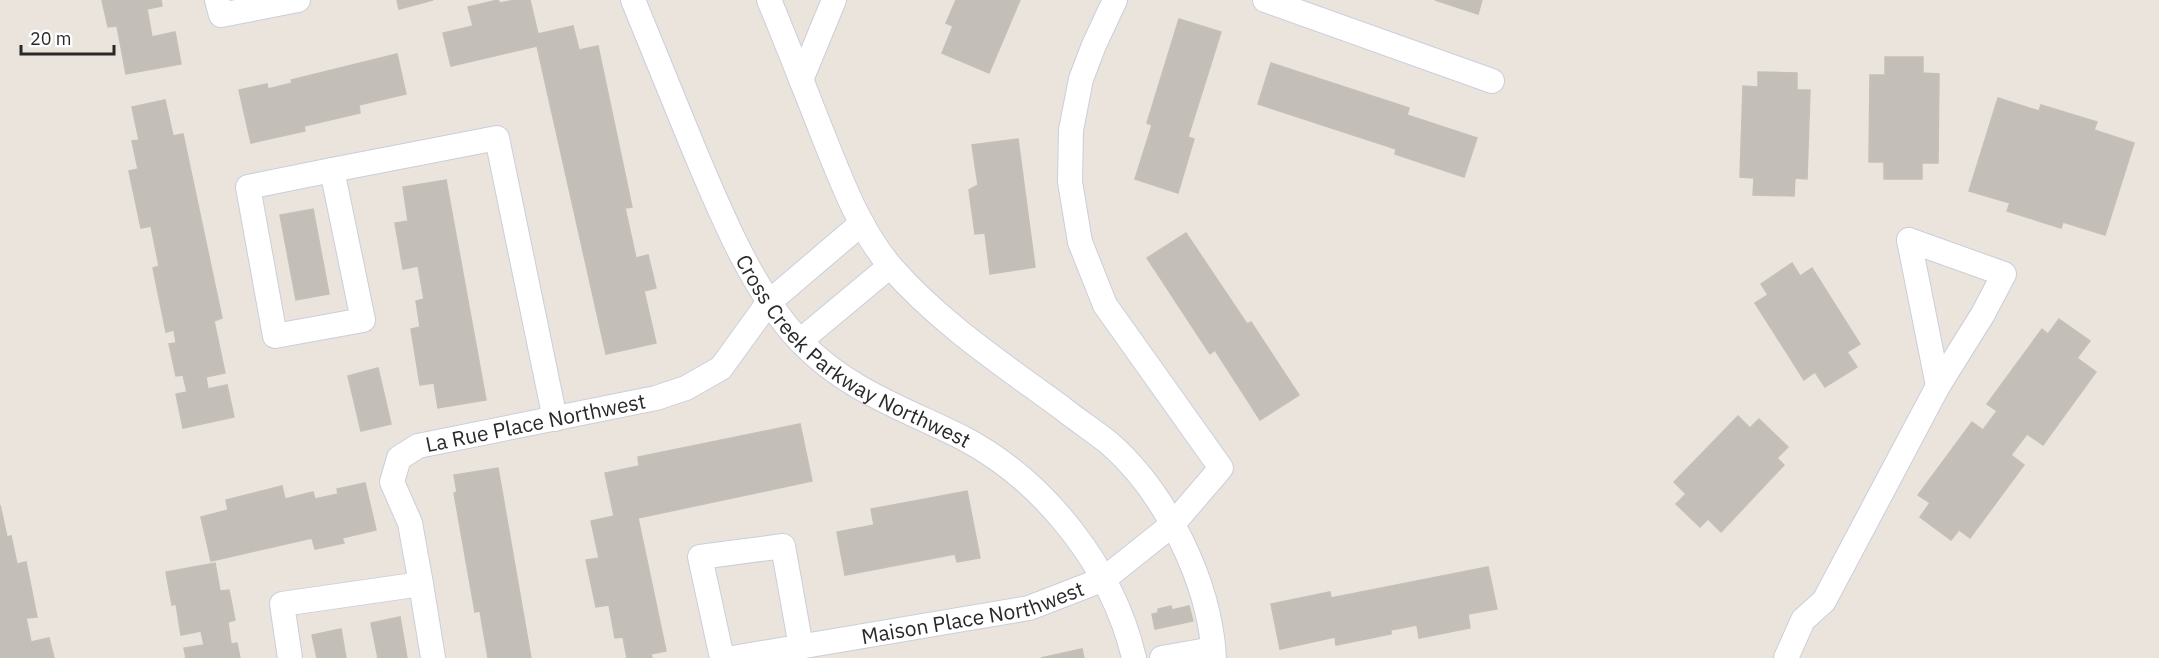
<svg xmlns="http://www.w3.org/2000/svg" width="2159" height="658" viewBox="0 0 2159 658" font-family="'IBM Plex Sans',sans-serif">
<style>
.building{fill:#c3beb8;stroke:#c5c0b7;stroke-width:1.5}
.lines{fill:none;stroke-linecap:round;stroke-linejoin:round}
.street-casing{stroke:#cbceda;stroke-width:26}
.street{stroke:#fff;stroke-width:24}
.labels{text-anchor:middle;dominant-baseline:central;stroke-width:4.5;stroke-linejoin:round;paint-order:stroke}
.street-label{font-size:21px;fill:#292929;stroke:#fff}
</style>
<rect width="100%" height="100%" fill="#eae4dd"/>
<g class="building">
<path d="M 102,0 L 161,0 L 162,6 L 147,9 L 152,37 L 175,32 L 181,64 L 126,74 L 117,26 L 108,27 Z"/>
<path d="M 397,0 L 433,0 L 399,9 Z"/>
<path d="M 498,0 L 500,3 L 515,0 L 530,0 L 538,34 L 573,26 L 579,50 L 598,46 L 632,207 L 625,208 L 636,258 L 648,255 L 656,288 L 644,291 L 656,343 L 606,354 L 537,46 L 451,66 L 443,33 L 473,26 L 468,7 Z"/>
<path d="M 956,0 L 1020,0 L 989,73 L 942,53 L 953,26 L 946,23 Z"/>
<path d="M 1435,0 L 1482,0 L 1478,14 Z"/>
<path d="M 1179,19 L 1221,32 L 1188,137 L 1194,139 L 1178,193 L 1135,179 L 1152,125 L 1147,123 Z"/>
<path d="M 397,54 L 406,94 L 359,105 L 360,113 L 304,126 L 305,131 L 251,143 L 239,90 L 267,84 L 268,89 L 292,83 L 291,80 Z"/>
<path d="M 1885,57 L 1923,57 L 1923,73 L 1939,74 L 1938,163 L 1922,163 L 1922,179 L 1884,179 L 1884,162 L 1869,162 L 1870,75 L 1885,75 Z"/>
<path d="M 1271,63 L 1409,108 L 1407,115 L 1477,138 L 1464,177 L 1395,154 L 1396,149 L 1258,104 Z"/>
<path d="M 1758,72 L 1797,73 L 1797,90 L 1810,90 L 1807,179 L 1795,178 L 1794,196 L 1753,195 L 1754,178 L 1740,177 L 1743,86 L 1758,87 Z"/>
<path d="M 1998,98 L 2039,111 L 2041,105 L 2097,122 L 2094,130 L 2134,143 L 2105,235 L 2063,222 L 2061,228 L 2007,211 L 2010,203 L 1969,191 Z"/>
<path d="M 165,100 L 173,136 L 183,134 L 222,318 L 214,321 L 225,373 L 206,377 L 208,389 L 227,385 L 234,417 L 183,428 L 176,394 L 187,392 L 183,375 L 176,376 L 169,344 L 176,343 L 174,330 L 166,332 L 153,268 L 159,266 L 151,226 L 141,228 L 129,171 L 138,169 L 132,141 L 139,140 L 132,107 Z"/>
<path d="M 1018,139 L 1035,267 L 990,274 L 985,233 L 975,234 L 969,190 L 978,185 L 972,145 Z"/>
<path d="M 446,180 L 486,400 L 438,408 L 434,383 L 420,385 L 411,329 L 420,327 L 416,301 L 424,299 L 418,266 L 403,269 L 395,223 L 408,221 L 403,187 Z"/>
<path d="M 313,209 L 329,294 L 296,300 L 280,215 Z"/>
<path d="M 1186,233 L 1247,324 L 1251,322 L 1299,395 L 1260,420 L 1215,350 L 1210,354 L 1147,258 Z"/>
<path d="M 1792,263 L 1800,276 L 1812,268 L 1860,344 L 1847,352 L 1857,367 L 1825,387 L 1815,372 L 1804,380 L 1755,303 L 1768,295 L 1761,284 Z"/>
<path d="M 2059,319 L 2090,341 L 2077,358 L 2096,372 L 2043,445 L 2027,434 L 2011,455 L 2024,465 L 1970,538 L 1959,530 L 1951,540 L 1920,517 L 1930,503 L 1918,495 L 1972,422 L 1983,430 L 1997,411 L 1987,404 L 2042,329 L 2048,334 Z"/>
<path d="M 378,368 L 391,424 L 361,431 L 348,376 Z"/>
<path d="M 1738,416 L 1750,428 L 1759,419 L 1788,447 L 1777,458 L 1784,465 L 1721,532 L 1708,519 L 1700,527 L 1676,504 L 1686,494 L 1674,482 Z"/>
<path d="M 800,424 L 812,481 L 638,518 L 666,651 L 651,654 L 652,658 L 627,658 L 623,637 L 615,638 L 609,605 L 596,607 L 586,560 L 599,558 L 591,521 L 614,516 L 605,473 L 639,466 L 638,457 Z"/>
<path d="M 498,468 L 531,658 L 488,658 L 480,611 L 475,612 L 454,493 L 457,492 L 454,475 Z"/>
<path d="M 365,483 L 376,530 L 342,538 L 344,543 L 315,549 L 312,538 L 211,561 L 201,517 L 228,510 L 226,500 L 282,486 L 285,499 L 313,492 L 315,499 L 338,494 L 337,489 Z"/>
<path d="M 967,491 L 980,558 L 957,562 L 955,554 L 845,575 L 837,532 L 874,525 L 871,509 Z"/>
<path d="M 0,505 L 7,537 L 11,536 L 17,564 L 26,562 L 37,617 L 26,618 L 31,642 L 49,638 L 54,658 L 0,658 Z"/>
<path d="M 215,563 L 220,591 L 229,590 L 235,620 L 228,622 L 231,644 L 237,643 L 240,658 L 186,658 L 184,648 L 204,645 L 201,631 L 181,635 L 176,604 L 172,605 L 166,572 Z"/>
<path d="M 1488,567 L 1497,609 L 1468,614 L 1470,628 L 1419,638 L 1417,625 L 1391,630 L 1391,634 L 1336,645 L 1335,637 L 1280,649 L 1271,604 L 1330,592 L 1331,598 Z"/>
<path d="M 1171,606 L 1172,610 L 1189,606 L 1193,621 L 1155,629 L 1152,614 L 1158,613 L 1158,609 Z"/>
<path d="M 400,617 L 407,658 L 378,658 L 371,623 Z"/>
<path d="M 341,629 L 346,658 L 317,658 L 312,635 Z"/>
<path d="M 1082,649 L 1084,658 L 1041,658 Z"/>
</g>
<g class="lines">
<defs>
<g id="street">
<path d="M 217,0 L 221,15 L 298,0"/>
<path id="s1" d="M 633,0 C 653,49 673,98 693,147 C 720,211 752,291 800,341 C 846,390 905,409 963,438 C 1045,481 1113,568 1134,658"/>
<path d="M 769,0 C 787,43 804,87 821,130 C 840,177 858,228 891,267 C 940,323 1002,364 1062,408 C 1077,420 1094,431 1109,443 C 1166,493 1210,582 1214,658"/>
<path d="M 1265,0 L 1492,81"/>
<path d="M 801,80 L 834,0"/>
<path d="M 332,170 L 363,320 L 275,336 L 248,187 Z"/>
<path d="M 332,170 L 497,138 L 555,419"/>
<path d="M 1909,240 L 1938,386"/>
<path d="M 800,341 L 890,266"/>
<path id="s2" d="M 421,584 L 410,523 L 392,482 L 399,458 L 418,446 L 656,398 L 686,388 L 721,368 L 768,303 L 862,223"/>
<path d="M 290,658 L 282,604 L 421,584 L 433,658"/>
<path d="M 722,658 L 700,557 L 783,546 L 801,647"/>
<path id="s3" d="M 733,658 L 1029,608 L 1104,579 L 1173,524 L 1221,468 L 1105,305 L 1080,242 L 1070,182 L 1071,130 L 1081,79 L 1094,45 L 1115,0"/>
<path d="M 1162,658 L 1213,649"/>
<path d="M 1786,658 L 1803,620 L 1824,601 L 1938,386 L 1983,314 L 2004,274 L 1909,240"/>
</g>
</defs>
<use href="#street" class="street-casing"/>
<use href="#street" class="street"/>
</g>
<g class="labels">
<g class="street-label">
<text stroke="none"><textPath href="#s1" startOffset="429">Cross Creek Parkway Northwest</textPath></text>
<text stroke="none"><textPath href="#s2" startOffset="274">La Rue Place Northwest</textPath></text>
<text stroke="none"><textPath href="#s3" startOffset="244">Maison Place Northwest</textPath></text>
</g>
</g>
<path d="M21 45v9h93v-9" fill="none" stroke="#292929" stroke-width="3"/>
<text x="30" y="45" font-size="18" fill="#292929" stroke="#ffffff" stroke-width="4.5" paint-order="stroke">20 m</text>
</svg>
